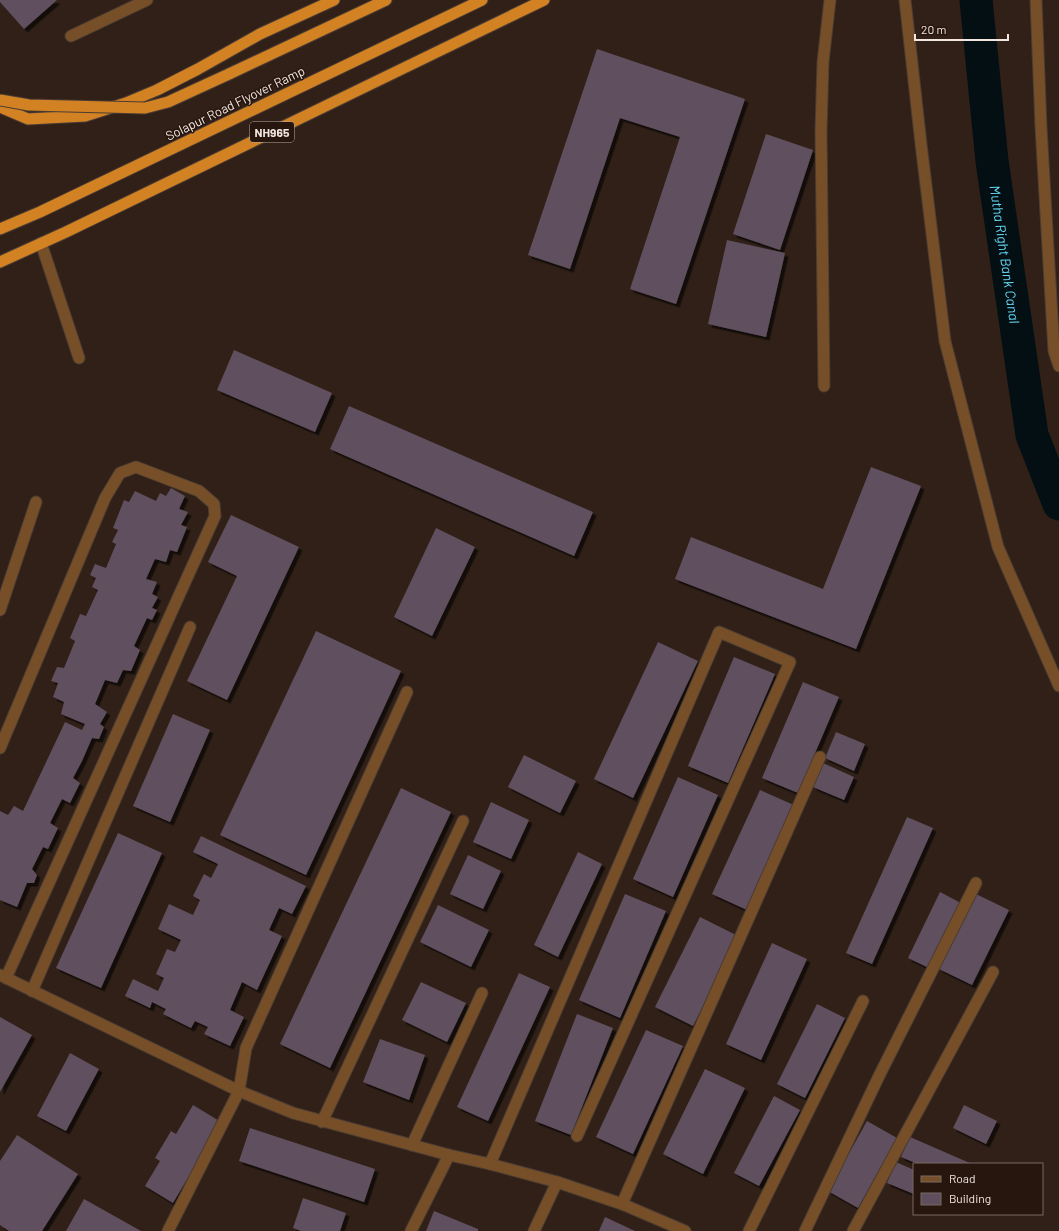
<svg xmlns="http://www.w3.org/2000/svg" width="1059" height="1231" viewBox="0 0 1059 1231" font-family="Barlow,sans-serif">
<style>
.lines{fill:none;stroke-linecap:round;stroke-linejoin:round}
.canal{stroke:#030f13;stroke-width:33}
.building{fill:#5f4f5e;filter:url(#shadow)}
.service-casing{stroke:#4b3c33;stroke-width:13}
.minor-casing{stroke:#4b3c33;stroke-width:13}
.trunk-casing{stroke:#4b3c33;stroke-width:13}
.service{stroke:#764f28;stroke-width:11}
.minor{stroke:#764f28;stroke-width:11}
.trunk{stroke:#d28222;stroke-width:11}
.trunk-bridge-casing{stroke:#4b3c33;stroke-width:13;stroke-linecap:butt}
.trunk-bridge{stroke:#d28222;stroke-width:11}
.labels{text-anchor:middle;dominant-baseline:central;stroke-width:3;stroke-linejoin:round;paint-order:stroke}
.shield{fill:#26160e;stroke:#b5a8a1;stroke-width:1}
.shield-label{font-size:12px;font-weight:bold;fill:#f2e6e0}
.street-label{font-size:13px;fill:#f2e6e0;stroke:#26160e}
.water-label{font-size:14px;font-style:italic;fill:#66d8f5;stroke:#26160e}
</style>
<defs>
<filter id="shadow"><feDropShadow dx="3.5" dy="3.5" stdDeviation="0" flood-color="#0009"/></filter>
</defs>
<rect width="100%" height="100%" fill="#302017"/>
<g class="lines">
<path class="canal" id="s1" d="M 976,0 L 992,161 L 1032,435 L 1059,504"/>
</g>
<g class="building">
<path d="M 0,0 L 57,0 L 24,29 L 0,2 Z"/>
<path d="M 597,49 L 745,99 L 676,304 L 630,289 L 680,137 L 620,118 L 570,269 L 528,255 Z"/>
<path d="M 766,134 L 813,150 L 780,250 L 733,234 Z"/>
<path d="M 727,240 L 785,253 L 766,337 L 708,324 Z"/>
<path d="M 234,350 L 332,393 L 315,432 L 217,390 Z"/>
<path d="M 349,406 L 593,512 L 574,556 L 330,449 Z"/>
<path d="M 871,467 L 921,486 L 856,649 L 675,579 L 691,537 L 823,589 Z"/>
<path d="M 171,488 L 185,496 L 179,509 L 188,512 L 181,525 L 187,527 L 177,552 L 170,550 L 166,562 L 155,559 L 146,579 L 157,582 L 152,594 L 158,597 L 152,608 L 157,610 L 152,620 L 147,618 L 134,646 L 140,650 L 131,671 L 123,670 L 117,683 L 105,680 L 95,704 L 107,712 L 100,724 L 104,727 L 99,739 L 92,738 L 82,761 L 73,778 L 80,783 L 70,803 L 62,799 L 50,823 L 58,828 L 48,849 L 43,847 L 32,869 L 37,875 L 34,883 L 27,883 L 17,907 L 0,900 L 0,811 L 8,815 L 14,806 L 23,811 L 65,722 L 82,730 L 85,724 L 61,714 L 64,702 L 53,697 L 58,683 L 51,681 L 57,667 L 64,668 L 75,641 L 70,638 L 80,614 L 86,616 L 98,590 L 92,587 L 96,578 L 90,575 L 95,564 L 106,568 L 116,544 L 112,542 L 118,530 L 113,528 L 124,500 L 129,502 L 135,491 L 156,501 L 160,493 L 166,496 Z"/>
<path d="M 231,515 L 299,547 L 227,700 L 187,681 L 237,576 L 208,562 Z"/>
<path d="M 436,528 L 475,547 L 432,636 L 394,617 Z"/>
<path d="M 316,631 L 401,671 L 306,875 L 220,835 Z"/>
<path d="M 658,642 L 698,661 L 633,798 L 594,779 Z"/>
<path d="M 734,657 L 775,674 L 728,783 L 688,766 Z"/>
<path d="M 803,682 L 839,697 L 798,793 L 762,778 Z"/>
<path d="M 173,714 L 210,730 L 170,822 L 133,806 Z"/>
<path d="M 836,732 L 865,744 L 854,771 L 825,758 Z"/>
<path d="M 524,755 L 576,781 L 560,813 L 508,787 Z"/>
<path d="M 823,763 L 854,777 L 844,800 L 813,787 Z"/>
<path d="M 678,777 L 718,795 L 673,897 L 633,879 Z"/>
<path d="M 401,788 L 451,812 L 330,1068 L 280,1044 Z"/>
<path d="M 760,790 L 796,806 L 747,910 L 712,894 Z"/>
<path d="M 491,802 L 529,820 L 511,859 L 473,842 Z"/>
<path d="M 907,817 L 933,828 L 872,964 L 846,953 Z"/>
<path d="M 118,833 L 162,853 L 101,988 L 56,968 Z"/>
<path d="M 201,836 L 306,886 L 292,914 L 279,908 L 269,930 L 282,936 L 257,990 L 242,982 L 230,1010 L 244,1017 L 230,1046 L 204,1034 L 208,1027 L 195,1021 L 191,1028 L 163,1014 L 166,1009 L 152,1002 L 150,1008 L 125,996 L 133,979 L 158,991 L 164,978 L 156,974 L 167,949 L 175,952 L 181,940 L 158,929 L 169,904 L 193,915 L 200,900 L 193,896 L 204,874 L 211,878 L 218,864 L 193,852 Z"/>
<path d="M 578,852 L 602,864 L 558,957 L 534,945 Z"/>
<path d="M 468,855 L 501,871 L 483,909 L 450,894 Z"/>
<path d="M 940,892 L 961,903 L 929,968 L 908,958 Z"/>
<path d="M 625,894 L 666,911 L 620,1018 L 579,1000 Z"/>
<path d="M 976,894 L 1009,910 L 972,985 L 939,969 Z"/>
<path d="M 438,905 L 489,930 L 471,967 L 420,942 Z"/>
<path d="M 700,917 L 738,936 L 693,1026 L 655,1007 Z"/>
<path d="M 772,943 L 807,959 L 761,1060 L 726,1044 Z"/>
<path d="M 519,973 L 550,987 L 488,1121 L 457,1107 Z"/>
<path d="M 421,982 L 466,1003 L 447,1042 L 402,1020 Z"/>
<path d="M 817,1004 L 845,1018 L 805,1098 L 777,1084 Z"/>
<path d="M 577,1014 L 613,1028 L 571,1135 L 535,1121 Z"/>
<path d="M 0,1017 L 32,1035 L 0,1092 Z"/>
<path d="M 646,1030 L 683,1046 L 633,1154 L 596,1137 Z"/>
<path d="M 380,1039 L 425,1055 L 409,1100 L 363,1082 Z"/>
<path d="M 70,1053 L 99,1069 L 66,1131 L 37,1116 Z"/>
<path d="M 705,1069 L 745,1088 L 703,1174 L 663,1154 Z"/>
<path d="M 774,1096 L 800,1110 L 759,1186 L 734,1173 Z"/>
<path d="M 193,1105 L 221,1122 L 173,1203 L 145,1186 L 160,1161 L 155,1158 L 171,1131 L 176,1134 Z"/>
<path d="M 964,1105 L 997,1121 L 986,1144 L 953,1128 Z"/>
<path d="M 867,1121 L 897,1138 L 858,1208 L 828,1191 Z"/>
<path d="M 250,1128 L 375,1169 L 364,1202 L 239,1161 Z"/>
<path d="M 17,1135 L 78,1174 L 42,1231 L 9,1231 L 0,1225 L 0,1161 Z"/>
<path d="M 910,1137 L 972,1164 L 918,1164 L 901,1157 Z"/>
<path d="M 896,1162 L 914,1170 L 914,1194 L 887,1183 Z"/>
<path d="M 303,1198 L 346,1213 L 340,1231 L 301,1231 L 293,1228 Z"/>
<path d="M 84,1199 L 141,1231 L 66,1231 Z"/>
<path d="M 434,1211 L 478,1229 L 478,1231 L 426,1231 Z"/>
<path d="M 605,1217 L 635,1231 L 599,1231 Z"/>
</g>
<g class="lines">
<defs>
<g id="service">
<path d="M 71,36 L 147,0"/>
<path d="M 41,243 L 79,358"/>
<path d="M 0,748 L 105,498 L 120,473 L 136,467 L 199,491 L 214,504 L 215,516 L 6,978"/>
<path d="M 239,1091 L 246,1048 L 407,692"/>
<path d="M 412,1145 L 482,993"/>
<path d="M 490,1164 L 719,632 L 790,662 L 577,1136"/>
<path d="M 749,1231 L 863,1001"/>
<path d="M 805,1231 L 879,1076 L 976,883"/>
<path d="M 853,1231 L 993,972"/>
</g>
<g id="minor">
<path d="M 905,0 L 921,144 L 945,341 L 998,547 L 1059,686"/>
<path d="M 1036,0 L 1041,127 L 1054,351 L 1059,366"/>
<path d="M 824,386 L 821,131 L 823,62 L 830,0"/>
<path d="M 0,610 L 36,502"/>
<path d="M 0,975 L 239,1091 L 293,1113 L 449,1155 L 490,1164 L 557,1182 L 622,1204 L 685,1231"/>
<path d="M 32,991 L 190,627"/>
<path d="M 322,1122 L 463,821"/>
<path d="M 622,1204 L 820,757"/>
<path d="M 168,1231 L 239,1091"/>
<path d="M 411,1231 L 449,1155"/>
<path d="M 534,1231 L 557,1182"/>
</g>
<g id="trunk">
<path d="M 229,74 L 386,0"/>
<path d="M 0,107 L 28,119 L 85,116 L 126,103 L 157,90 L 198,69 L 260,34 L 334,0"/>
<path d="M 0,229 L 40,212 L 482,0"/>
<path d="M 0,262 L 66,232 L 544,0"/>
</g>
</defs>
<use href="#service" class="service-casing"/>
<use href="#minor" class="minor-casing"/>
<use href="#trunk" class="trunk-casing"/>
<use href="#service" class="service"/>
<use href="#minor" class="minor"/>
<use href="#trunk" class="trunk"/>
<defs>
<path id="trunk-bridge" d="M 0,100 L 29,105 L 145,108 L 168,102 L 229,74"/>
</defs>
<use href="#trunk-bridge" class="trunk-bridge-casing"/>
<use href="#trunk-bridge" class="trunk-bridge"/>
</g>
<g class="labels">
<rect class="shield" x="250" y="122" width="44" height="20" rx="3"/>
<g class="shield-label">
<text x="272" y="132">NH965</text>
</g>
<g class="street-label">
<text transform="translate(235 103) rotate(-26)">Solapur Road Flyover Ramp</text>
</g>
<g class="water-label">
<text stroke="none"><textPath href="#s1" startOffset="256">Mutha Right Bank Canal</textPath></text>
</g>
</g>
<rect x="913" y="1163" width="130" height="52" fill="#26160e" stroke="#786962"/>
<rect x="921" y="1176" width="20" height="6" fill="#764f28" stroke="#786962"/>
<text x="949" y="1183" font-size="12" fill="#f2e6e0">Road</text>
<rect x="921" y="1193" width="20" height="12" fill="#5f4f5e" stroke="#786962"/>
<text x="949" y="1203" font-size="12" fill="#f2e6e0">Building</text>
<path d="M915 34v6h93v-6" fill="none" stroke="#f2e6e0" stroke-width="2"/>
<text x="921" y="34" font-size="12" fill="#f2e6e0" stroke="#26160e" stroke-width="3" paint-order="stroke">20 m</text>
</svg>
